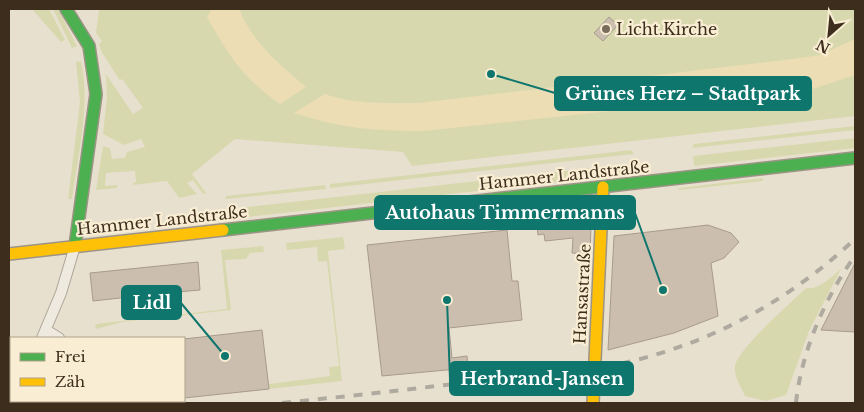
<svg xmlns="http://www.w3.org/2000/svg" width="864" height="412" viewBox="0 0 864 412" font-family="'Libre Baskerville',serif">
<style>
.green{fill:#d8d8af}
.sand{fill:#edddb4}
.building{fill:#ccbeae;stroke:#a89b8d}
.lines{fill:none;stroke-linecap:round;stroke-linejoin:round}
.street-casing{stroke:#ada597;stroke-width:12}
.fast-casing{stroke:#9d9487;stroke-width:14}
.slow-casing{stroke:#9d9487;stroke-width:14}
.street{stroke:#efeae0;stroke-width:10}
.fast{stroke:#4caf50;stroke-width:11}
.slow{stroke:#ffc107;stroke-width:11}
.rail{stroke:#afaaa0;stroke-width:4;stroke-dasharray:9 9;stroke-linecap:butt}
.poi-dot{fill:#796c5b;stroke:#f9eed3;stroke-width:2}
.labels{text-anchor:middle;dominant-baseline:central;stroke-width:4.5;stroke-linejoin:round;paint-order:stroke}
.poi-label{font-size:16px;fill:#3d2d1d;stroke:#f9eed3;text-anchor:start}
.street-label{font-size:16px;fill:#3d2d1d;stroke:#f9eed3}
.leader{fill:none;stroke:#0f766e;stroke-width:2}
.callout-dot{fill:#0f766e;stroke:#f9eed3;stroke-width:2}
.callout{fill:#0f766e;stroke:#0f766e;stroke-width:2}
.callout-label{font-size:18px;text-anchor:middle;font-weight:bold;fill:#fff}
</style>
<rect width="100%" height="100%" fill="#e8e0ce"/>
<g class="green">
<path d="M 32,9 L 49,9 L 65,40 L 61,42 Z"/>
<path d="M 53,9 L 58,9 L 77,46 L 72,48 Z"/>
<path d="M 99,9 L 855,9 L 855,116 L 412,166 L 403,152 L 235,139 L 192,174 L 206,193 L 203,194 L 193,180 L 187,183 L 197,194 L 179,198 L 167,181 L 133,185 L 133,183 L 136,182 L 135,171 L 106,173 L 105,186 L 117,185 L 117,188 L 96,190 L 103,146 L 110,148 L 112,159 L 125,158 L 127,152 L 145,147 L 141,139 L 124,145 L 103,134 L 107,97 L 106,74 L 133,114 L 143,108 L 123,80 L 119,79 L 101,51 L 99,44 L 102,41 L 96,33 Z"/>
<path d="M 81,61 C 91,105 78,155 72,199 L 68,199 L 80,102 L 76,62 Z"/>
<path d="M 855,126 L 855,130 L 692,148 L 694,144 Z"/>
<path d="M 855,138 L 855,148 L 694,166 L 693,156 Z"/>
<path d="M 631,150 L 634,154 L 330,188 L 330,184 Z"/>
<path d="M 635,163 L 636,173 L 248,217 L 238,212 L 247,207 Z"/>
<path d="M 763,178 L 763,181 L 679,190 L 679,188 Z"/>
<path d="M 325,185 L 326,189 L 225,199 L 226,196 Z"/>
<path d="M 343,237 L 345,249 L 328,251 L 342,381 L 269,389 L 269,384 L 330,376 L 329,367 L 339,366 L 327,261 L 318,262 L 317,247 L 287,250 L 286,243 Z"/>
<path d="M 263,246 L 264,252 L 250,253 L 246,259 L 225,260 L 231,310 L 122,322 L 96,329 L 95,324 L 227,309 L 221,250 Z"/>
<path d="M 841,269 L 809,331 L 786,395 L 766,401 L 745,396 C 741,387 734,377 735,367 C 735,351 792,302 806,288 C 819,290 831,277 841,269 Z"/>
</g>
<g class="sand">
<path d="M 212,9 L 239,9 C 252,42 279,64 306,87 L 280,104 C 243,78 229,56 207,17 Z"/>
<path d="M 855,39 L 855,75 L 809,90 L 423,131 C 374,131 340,128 294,113 L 325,94 C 354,105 388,103 419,103 L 793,59 L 820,55 Z"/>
</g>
<g class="building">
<path d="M 609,17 L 618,25 L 603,41 L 594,33 Z"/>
<path d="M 583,219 L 591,226 L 590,254 L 572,253 L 573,238 L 545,241 L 544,234 L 538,235 L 537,225 Z"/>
<path d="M 708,225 L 731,233 L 739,242 L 724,258 L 711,263 L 718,316 L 674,333 L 608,350 L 614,236 Z"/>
<path d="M 507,230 L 512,281 L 518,281 L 522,320 L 449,328 L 452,358 L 467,356 L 468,368 L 382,376 L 367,245 Z"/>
<path d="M 198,262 L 200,290 L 177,292 L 178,297 L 165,298 L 165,293 L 93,301 L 90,273 Z"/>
<path d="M 855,263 L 855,332 L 821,330 Z"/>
<path d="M 262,330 L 269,389 L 184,398 L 184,339 Z"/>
</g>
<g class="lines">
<defs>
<g id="street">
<path d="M 46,330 L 59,338"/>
<path d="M 42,338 L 61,293 L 75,246"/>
<path d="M 9,391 L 11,388"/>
<path d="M 35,401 L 37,403"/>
<path d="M 94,401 L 95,403"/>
<path d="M 82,403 L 85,401"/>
</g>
<g id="fast">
<path d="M 66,9 L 89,46 L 96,94 L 75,246"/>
<path d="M 223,230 L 855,158"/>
</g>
<g id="slow">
<path d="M 9,254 L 223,230"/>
<path d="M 593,403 L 603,187"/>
</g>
</defs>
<use href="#street" class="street-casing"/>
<use href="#fast" class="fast-casing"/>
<use href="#slow" class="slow-casing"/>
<use href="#street" class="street"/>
<use href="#fast" class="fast"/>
<use href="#slow" class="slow"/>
<g class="rail">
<path d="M 282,403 C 351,396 420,388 489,380 C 535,375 583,373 628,362 C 714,342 791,299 855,239"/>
<path d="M 796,403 C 801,353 825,297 855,256"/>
</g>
</g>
<circle class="poi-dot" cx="606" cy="29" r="5"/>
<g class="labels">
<g class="poi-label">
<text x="616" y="29">Licht.Kirche</text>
</g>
<g class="street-label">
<text transform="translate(564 175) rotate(-6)">Hammer Landstraße</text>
<text transform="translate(162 220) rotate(-6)">Hammer Landstraße</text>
<text transform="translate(582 294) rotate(-87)">Hansastraße</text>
</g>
</g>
<path class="leader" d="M491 74L555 93M663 290L635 213M225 356L181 303M447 300L450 379"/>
<g class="callout-dot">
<circle cx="491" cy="74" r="5"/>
<circle cx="663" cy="290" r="5"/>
<circle cx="225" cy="356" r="5"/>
<circle cx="447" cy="300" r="5"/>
</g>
<g class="callout">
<rect x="555" y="77" width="256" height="33" rx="5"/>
<rect x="375" y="196" width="260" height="33" rx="5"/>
<rect x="122" y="286" width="59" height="33" rx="5"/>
<rect x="450" y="362" width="183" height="33" rx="5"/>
</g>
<g class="callout-label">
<text x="683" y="100">Grünes Herz – Stadtpark</text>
<text x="505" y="219">Autohaus Timmermanns</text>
<text x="152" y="309">Lidl</text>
<text x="542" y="385">Herbrand-Jansen</text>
</g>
<rect width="864" height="412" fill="none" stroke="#3d2d1d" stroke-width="20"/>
<rect x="10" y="337" width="175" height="65" fill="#f9eed3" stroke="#aea18a"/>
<rect x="20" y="353" width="25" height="8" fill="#4caf50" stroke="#aea18a"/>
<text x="55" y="362" font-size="15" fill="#3d2d1d">Frei</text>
<rect x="20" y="378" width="25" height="8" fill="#ffc107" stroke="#aea18a"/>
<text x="55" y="387" font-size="15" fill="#3d2d1d">Zäh</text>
<g transform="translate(829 35) rotate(207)" stroke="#f9eed3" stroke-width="4" paint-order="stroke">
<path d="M0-4L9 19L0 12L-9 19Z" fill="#3d2d1d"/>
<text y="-8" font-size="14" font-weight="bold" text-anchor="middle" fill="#3d2d1d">N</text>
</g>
</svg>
